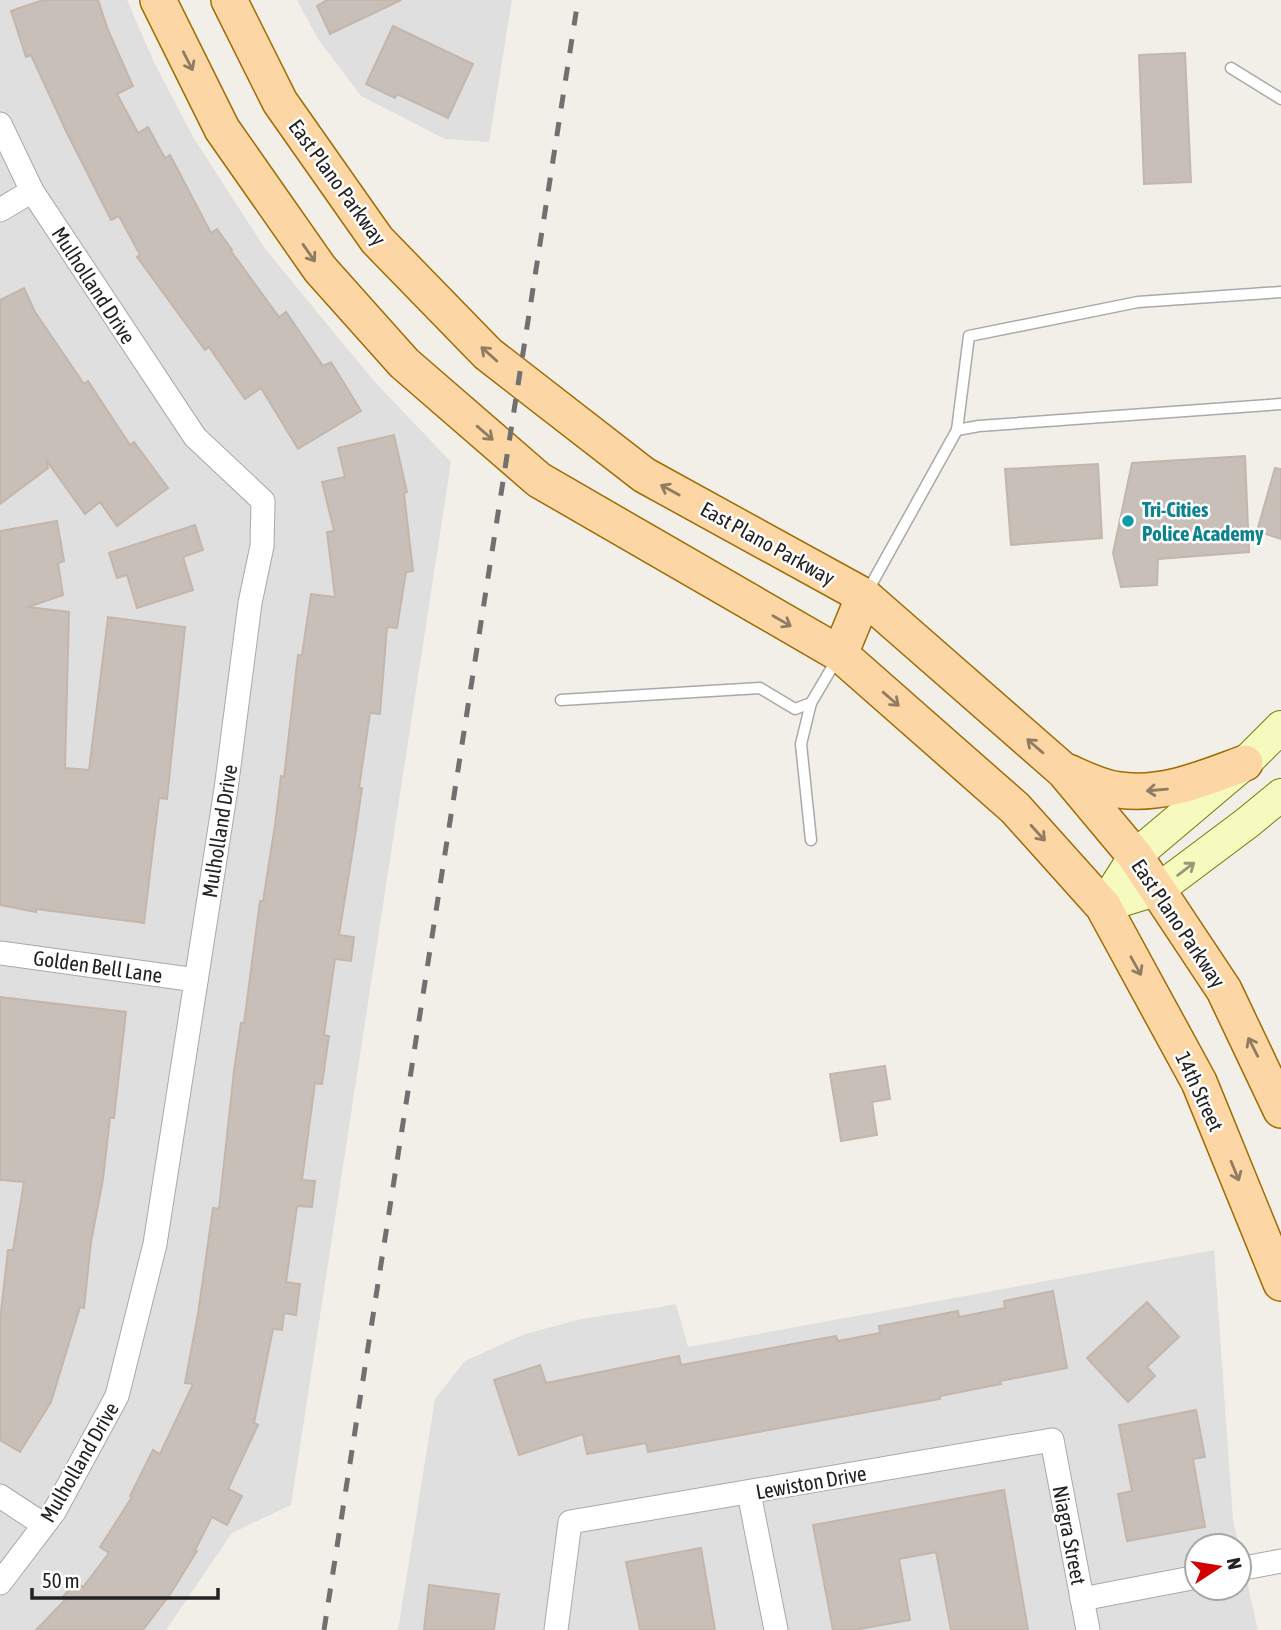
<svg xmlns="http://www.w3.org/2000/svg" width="1281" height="1630" viewBox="0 0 1281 1630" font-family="'Asap Condensed',sans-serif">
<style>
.residential{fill:#e0dfdf}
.building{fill:#c7bfb8;stroke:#c4b6ab;stroke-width:2}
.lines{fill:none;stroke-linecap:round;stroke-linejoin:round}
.lane-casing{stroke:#a9a9a9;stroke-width:13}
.street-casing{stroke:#a9a9a9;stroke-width:25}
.secondary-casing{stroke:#707d05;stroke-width:34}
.primary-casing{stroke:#a06b00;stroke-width:38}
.lane{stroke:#fff;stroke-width:10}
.street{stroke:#fff;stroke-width:23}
.secondary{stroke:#f7fabf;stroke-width:32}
.primary{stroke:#fcd6a4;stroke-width:35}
.rail{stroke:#707070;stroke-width:5;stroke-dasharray:14 14;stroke-linecap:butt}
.oneway{stroke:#8f7c63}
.oneway2{stroke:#979978}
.culture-dot{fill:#0f9aa8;stroke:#fff;stroke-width:2.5}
.labels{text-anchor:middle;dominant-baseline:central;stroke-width:5;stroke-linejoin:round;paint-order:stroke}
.street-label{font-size:21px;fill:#222;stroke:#fff}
.culture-label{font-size:21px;font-weight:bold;fill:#0d838f;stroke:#fff;text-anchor:start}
</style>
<rect width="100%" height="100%" fill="#f2efe9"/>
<g class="residential">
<path d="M 0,0 L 127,0 L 154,62 L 193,137 L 266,250 L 374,381 L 451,462 L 291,1505 L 232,1533 L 166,1630 L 0,1630 Z"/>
<path d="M 297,0 L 512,0 L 489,142 L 445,139 L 361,96 L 318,39 Z"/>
<path d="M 1214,1250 L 1233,1520 L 1239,1546 L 1197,1546 L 1197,1588 L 1239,1588 L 1239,1546 L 1258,1630 L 398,1630 L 435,1399 L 465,1361 L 522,1335 L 581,1319 L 661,1307 L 676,1304 L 688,1347 Z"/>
</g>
<g class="building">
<path d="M 43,0 L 98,0 L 108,30 L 133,86 L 117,94 L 138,133 L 148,127 L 165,158 L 170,155 L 211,233 L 217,229 L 232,250 L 231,251 L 279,317 L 286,312 L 323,366 L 331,362 L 361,411 L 298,449 L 261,388 L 245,399 L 209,347 L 205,350 L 137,257 L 140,255 L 119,216 L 111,220 L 66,131 L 31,55 L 26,57 L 11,11 Z"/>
<path d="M 327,0 L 401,0 L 330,34 L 317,6 Z"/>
<path d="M 393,26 L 473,64 L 448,118 L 397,94 L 395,98 L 366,84 Z"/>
<path d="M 1185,53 L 1191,182 L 1144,184 L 1139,55 Z"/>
<path d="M 24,288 L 35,312 L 84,384 L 88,381 L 130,445 L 134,442 L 168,488 L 117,526 L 100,502 L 85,514 L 46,460 L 48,468 L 0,504 L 0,300 Z"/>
<path d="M 394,435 L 407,492 L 404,493 L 413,571 L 406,572 L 397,628 L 387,627 L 380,714 L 370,713 L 359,788 L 362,788 L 355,836 L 339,935 L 354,937 L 351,961 L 335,959 L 324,1035 L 329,1036 L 322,1084 L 315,1083 L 302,1180 L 315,1181 L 312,1207 L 297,1206 L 286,1282 L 300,1284 L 296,1315 L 284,1313 L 282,1330 L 273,1329 L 254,1423 L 258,1425 L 228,1489 L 242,1496 L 227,1525 L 212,1517 L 195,1550 L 197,1551 L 171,1593 L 143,1630 L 36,1630 L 66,1599 L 63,1597 L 75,1581 L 83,1587 L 109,1553 L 100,1547 L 132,1497 L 130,1496 L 153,1450 L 160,1454 L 193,1384 L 185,1383 L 198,1314 L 213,1208 L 219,1209 L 234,1071 L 241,1023 L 244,1023 L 260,901 L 263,901 L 275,825 L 281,776 L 284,777 L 298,655 L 302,655 L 311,594 L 335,597 L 327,532 L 334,531 L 322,482 L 345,477 L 338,448 Z"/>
<path d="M 1245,456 L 1249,552 L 1158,559 L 1157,585 L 1121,587 L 1113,553 L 1132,463 Z"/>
<path d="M 1098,464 L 1102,538 L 1011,545 L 1005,469 Z"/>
<path d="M 1275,468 L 1281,469 L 1281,539 L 1257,531 Z"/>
<path d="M 57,521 L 64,561 L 58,563 L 63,595 L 28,607 L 69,612 L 65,768 L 89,770 L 108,617 L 185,627 L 167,799 L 159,798 L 144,923 L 36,909 L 36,912 L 0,905 L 0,531 Z"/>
<path d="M 195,525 L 203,550 L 183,557 L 193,590 L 137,608 L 127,575 L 117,578 L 109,553 Z"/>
<path d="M 0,997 L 126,1012 L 114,1118 L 110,1118 L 103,1179 L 91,1242 L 84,1308 L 80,1307 L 51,1402 L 20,1452 L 0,1440 L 0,1320 L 8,1250 L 13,1250 L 24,1182 L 0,1180 Z"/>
<path d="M 885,1066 L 890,1099 L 872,1102 L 877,1135 L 841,1141 L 830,1074 Z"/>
<path d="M 1053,1291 L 1067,1368 L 1000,1381 L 1001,1384 L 940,1396 L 940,1399 L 648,1452 L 646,1443 L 587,1454 L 583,1434 L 519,1455 L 494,1380 L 540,1365 L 546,1383 L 679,1356 L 681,1365 L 836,1336 L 838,1341 L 880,1333 L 879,1326 L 958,1311 L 959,1317 L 1005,1308 L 1004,1301 Z"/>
<path d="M 1147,1302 L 1179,1337 L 1147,1367 L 1155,1376 L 1128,1402 L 1087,1358 Z"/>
<path d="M 1196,1410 L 1205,1457 L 1193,1459 L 1205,1527 L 1127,1541 L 1118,1494 L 1132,1491 L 1119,1425 Z"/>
<path d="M 1004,1490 L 1028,1630 L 951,1630 L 936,1552 L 899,1559 L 910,1620 L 854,1630 L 833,1630 L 813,1525 Z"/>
<path d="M 701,1548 L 715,1630 L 640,1630 L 626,1562 Z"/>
<path d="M 429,1585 L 499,1594 L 494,1630 L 424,1630 Z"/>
</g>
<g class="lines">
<defs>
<g id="lane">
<path d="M 1231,68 L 1281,99"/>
<path d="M 957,430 L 969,336 L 1138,302 L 1281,292"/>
<path d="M 866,594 L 957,430 L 979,426 L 1281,404"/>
<path d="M 561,700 L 760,688 L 795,709 L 811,703"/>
<path d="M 811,840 L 801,744 L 811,703 L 837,659"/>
</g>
<g id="street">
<path d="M 0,124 L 32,191 L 195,437 L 263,501 L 262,546 L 250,603 L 226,789 L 155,1244 L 117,1396 L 54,1512 L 0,1583"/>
<path d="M 0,210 L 32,191"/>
<path d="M 0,953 L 196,980"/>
<path d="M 749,1493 L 776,1630"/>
<path d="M 0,1496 L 44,1525"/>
<path d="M 1239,1569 L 1281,1561"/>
<path d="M 1082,1599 L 1197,1577"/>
<path d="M 556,1630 L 570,1522 L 1052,1440 L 1088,1630"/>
</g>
<g id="secondary">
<path d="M 1103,906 L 1135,856 L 1245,763 L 1281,727"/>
<path d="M 1103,906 L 1159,889 L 1247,823 L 1281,795"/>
</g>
<g id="primary">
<path d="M 158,0 L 222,129 L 320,269 L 404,363 L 539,480 L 840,654 L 1015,808 L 1103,906 L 1199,1082 L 1281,1283"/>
<path d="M 229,0 L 280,102 L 377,240 L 488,354 L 644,475 L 864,596 L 1064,771 L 1135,856 L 1224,990 L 1281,1110"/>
<path d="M 840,654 L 864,596"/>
<path d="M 1068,772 C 1084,779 1101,788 1119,790 C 1164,796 1204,778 1245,763"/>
</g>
</defs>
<use href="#lane" class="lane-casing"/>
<use href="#street" class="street-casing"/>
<use href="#secondary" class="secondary-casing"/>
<use href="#primary" class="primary-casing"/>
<use href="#lane" class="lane"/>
<use href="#street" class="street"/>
<use href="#secondary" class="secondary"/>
<use href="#primary" class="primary"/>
<path class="rail" d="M 324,1630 L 578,0"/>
</g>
<defs><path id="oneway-shaft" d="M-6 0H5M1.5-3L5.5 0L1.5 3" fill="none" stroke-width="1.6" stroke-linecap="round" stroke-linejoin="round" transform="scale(1.75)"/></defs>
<g class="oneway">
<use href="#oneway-shaft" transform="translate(188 61) rotate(63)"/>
<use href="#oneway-shaft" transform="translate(309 253) rotate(55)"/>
<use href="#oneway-shaft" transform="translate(489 354) rotate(-138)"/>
<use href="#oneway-shaft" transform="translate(485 433) rotate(41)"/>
<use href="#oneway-shaft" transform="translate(670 490) rotate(-151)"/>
<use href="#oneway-shaft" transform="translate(782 621) rotate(30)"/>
<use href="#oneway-shaft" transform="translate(891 699) rotate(41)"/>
<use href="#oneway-shaft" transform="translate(1035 746) rotate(-139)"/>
<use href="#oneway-shaft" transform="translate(1157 790) rotate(175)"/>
<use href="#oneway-shaft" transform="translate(1038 833) rotate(48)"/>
<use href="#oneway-shaft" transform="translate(1136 966) rotate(61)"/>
<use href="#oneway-shaft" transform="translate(1253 1047) rotate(-117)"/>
<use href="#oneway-shaft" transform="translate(1235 1171) rotate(68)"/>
</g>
<use class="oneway2" href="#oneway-shaft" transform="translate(1186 869) rotate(-37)"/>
<circle class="culture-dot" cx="1128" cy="521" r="7"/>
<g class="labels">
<g class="street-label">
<text transform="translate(338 182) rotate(54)">East Plano Parkway</text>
<text transform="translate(94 285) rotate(57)">Mulholland Drive</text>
<text transform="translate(768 543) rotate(29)">East Plano Parkway</text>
<text transform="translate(219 831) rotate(-81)">Mulholland Drive</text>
<text transform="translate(1179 923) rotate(56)">East Plano Parkway</text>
<text transform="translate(98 966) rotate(8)">Golden Bell Lane</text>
<text transform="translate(1200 1091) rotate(65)">14th Street</text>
<text transform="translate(79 1462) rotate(-60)">Mulholland Drive</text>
<text transform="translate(811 1482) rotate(-10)">Lewiston Drive</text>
<text transform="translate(1070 1535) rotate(79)">Niagra Street</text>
</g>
<g class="culture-label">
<text x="1142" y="509">Tri-Cities<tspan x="1142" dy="24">Police Academy</tspan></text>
</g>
</g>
<g transform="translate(1218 1567) rotate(78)"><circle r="33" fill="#ffffff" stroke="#a7a7a7" stroke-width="2"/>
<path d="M0-5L12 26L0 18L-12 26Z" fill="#d40000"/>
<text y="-10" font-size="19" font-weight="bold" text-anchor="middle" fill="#222222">N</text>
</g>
<path d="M32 1588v10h186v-10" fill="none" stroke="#222222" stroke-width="3.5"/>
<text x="42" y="1588" font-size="21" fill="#222222" stroke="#ffffff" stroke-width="5" paint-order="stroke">50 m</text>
</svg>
